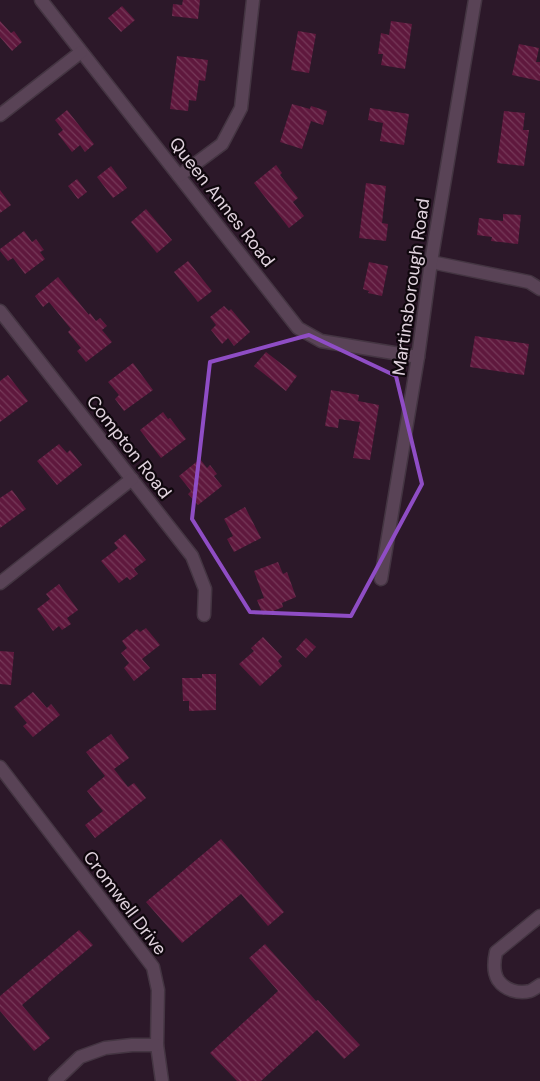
<svg xmlns="http://www.w3.org/2000/svg" width="540" height="1081" viewBox="0 0 540 1081" font-family="'DM Sans',sans-serif">
<style>
.building{fill:url(#building-back-hatch)}
.lines{fill:none;stroke-linecap:round;stroke-linejoin:round}
.minor-casing{stroke:#443542;stroke-width:15}
.minor{stroke:#594356;stroke-width:12}
.marked{fill:none;stroke:#8f4dc5;stroke-width:4;stroke-linejoin:round}
.labels{text-anchor:middle;dominant-baseline:central;stroke-width:4.5;stroke-linejoin:round;paint-order:stroke}
.street-label{font-size:18px;fill:#e1d3de;stroke:#0f070d}
</style>
<defs>
<pattern id="building-back-hatch" width="6" height="6" patternUnits="userSpaceOnUse" patternTransform="scale(1.25)"><rect width="6" height="6" fill="#5f183d"/><path d="M-1 5l2 2M0 0l6 6M5-1l2 2" fill="none" stroke="#763959"/></pattern>
</defs>
<rect width="100%" height="100%" fill="#2c1829"/>
<g class="building">
<path d="M 183,0 L 200,0 L 198,19 L 172,16 L 173,4 L 182,5 Z"/>
<path d="M 122,6 L 135,20 L 121,32 L 108,18 Z"/>
<path d="M 0,21 L 11,33 L 14,31 L 22,42 L 12,51 L 0,37 Z"/>
<path d="M 391,21 L 412,24 L 405,69 L 381,65 L 383,54 L 378,54 L 381,33 L 389,35 Z"/>
<path d="M 298,31 L 316,34 L 309,73 L 291,70 Z"/>
<path d="M 519,44 L 539,48 L 536,62 L 540,62 L 540,81 L 512,75 Z"/>
<path d="M 177,56 L 208,60 L 205,81 L 199,80 L 196,101 L 189,100 L 188,111 L 170,109 Z"/>
<path d="M 292,104 L 310,109 L 311,106 L 327,111 L 323,125 L 311,121 L 302,149 L 280,142 Z"/>
<path d="M 370,108 L 409,114 L 404,145 L 380,141 L 383,123 L 368,120 Z"/>
<path d="M 67,110 L 94,144 L 85,152 L 80,145 L 72,152 L 58,134 L 63,130 L 55,120 Z"/>
<path d="M 504,111 L 525,113 L 523,130 L 529,130 L 524,166 L 497,163 Z"/>
<path d="M 276,165 L 282,173 L 280,175 L 298,198 L 293,202 L 304,216 L 289,228 L 254,183 Z"/>
<path d="M 111,166 L 127,188 L 113,198 L 97,177 Z"/>
<path d="M 77,179 L 87,192 L 78,199 L 68,186 Z"/>
<path d="M 366,183 L 386,186 L 382,223 L 388,224 L 386,241 L 359,238 Z"/>
<path d="M 0,190 L 11,205 L 0,213 Z"/>
<path d="M 146,209 L 172,240 L 157,253 L 131,222 Z"/>
<path d="M 503,214 L 521,215 L 518,244 L 491,241 L 492,237 L 477,235 L 479,218 L 503,221 Z"/>
<path d="M 24,231 L 32,242 L 36,239 L 44,250 L 40,252 L 45,259 L 25,274 L 13,258 L 8,261 L 0,251 L 0,249 Z"/>
<path d="M 188,261 L 212,291 L 198,302 L 174,272 Z"/>
<path d="M 369,262 L 388,266 L 382,296 L 368,293 L 369,291 L 363,289 Z"/>
<path d="M 58,277 L 89,315 L 90,313 L 96,321 L 100,318 L 107,326 L 102,330 L 112,342 L 86,362 L 77,351 L 81,348 L 68,332 L 71,329 L 49,302 L 43,307 L 35,296 Z"/>
<path d="M 224,306 L 229,311 L 231,309 L 250,332 L 234,346 L 228,338 L 222,344 L 211,330 L 216,325 L 210,317 Z"/>
<path d="M 475,336 L 529,344 L 524,375 L 470,367 Z"/>
<path d="M 266,352 L 297,376 L 286,391 L 254,366 Z"/>
<path d="M 133,363 L 153,390 L 124,411 L 115,399 L 119,395 L 108,382 Z"/>
<path d="M 8,375 L 28,401 L 0,422 L 0,381 Z"/>
<path d="M 331,390 L 359,395 L 358,401 L 379,405 L 370,460 L 353,458 L 360,422 L 339,419 L 338,428 L 325,426 Z"/>
<path d="M 163,412 L 168,419 L 170,418 L 186,439 L 161,458 L 140,430 Z"/>
<path d="M 59,444 L 67,453 L 70,450 L 82,465 L 57,485 L 37,461 Z"/>
<path d="M 200,459 L 207,468 L 210,465 L 217,474 L 214,476 L 222,486 L 198,505 L 188,494 L 191,491 L 179,476 Z"/>
<path d="M 12,490 L 26,509 L 0,528 L 0,498 Z"/>
<path d="M 245,507 L 261,538 L 234,552 L 227,539 L 233,536 L 224,519 Z"/>
<path d="M 125,534 L 146,560 L 134,569 L 138,574 L 130,580 L 127,577 L 119,583 L 101,561 L 118,548 L 114,543 Z"/>
<path d="M 278,562 L 283,574 L 287,572 L 296,597 L 282,603 L 283,607 L 263,615 L 257,600 L 264,598 L 254,571 Z"/>
<path d="M 59,584 L 78,610 L 67,618 L 71,624 L 62,630 L 59,626 L 53,631 L 37,609 L 50,599 L 46,594 Z"/>
<path d="M 146,628 L 160,645 L 142,659 L 150,668 L 134,681 L 124,668 L 129,663 L 121,653 L 127,648 L 122,641 L 137,629 L 140,632 Z"/>
<path d="M 263,637 L 282,657 L 278,661 L 282,666 L 260,686 L 239,664 L 254,651 L 251,648 Z"/>
<path d="M 306,638 L 316,647 L 306,658 L 296,649 Z"/>
<path d="M 0,651 L 14,652 L 11,685 L 0,684 Z"/>
<path d="M 202,674 L 216,674 L 216,710 L 189,711 L 189,701 L 183,701 L 182,678 L 202,678 Z"/>
<path d="M 33,692 L 47,708 L 51,704 L 60,715 L 33,737 L 23,726 L 27,723 L 14,707 Z"/>
<path d="M 111,734 L 129,758 L 114,769 L 128,787 L 134,783 L 146,798 L 95,838 L 85,825 L 103,811 L 87,791 L 105,776 L 86,752 Z"/>
<path d="M 221,839 L 284,912 L 268,926 L 241,894 L 182,943 L 146,902 Z"/>
<path d="M 79,930 L 93,945 L 22,1005 L 50,1038 L 34,1051 L 0,1011 L 0,996 Z"/>
<path d="M 265,944 L 316,1001 L 318,1000 L 360,1045 L 344,1059 L 317,1030 L 261,1081 L 237,1081 L 210,1053 L 278,991 L 249,958 Z"/>
</g>
<g class="lines">
<defs>
<g id="minor">
<path d="M 41,0 L 298,328 L 321,341 L 418,357"/>
<path d="M 0,115 L 81,52"/>
<path d="M 179,176 L 222,144 L 241,108 L 253,0"/>
<path d="M 431,262 L 529,282 L 540,289"/>
<path d="M 0,311 L 192,556 L 205,589 L 204,615"/>
<path d="M 381,579 L 418,357 L 431,262 L 475,0"/>
<path d="M 0,583 L 132,479"/>
<path d="M 0,767 L 153,967 L 158,990 L 157,1045 L 162,1081"/>
<path d="M 540,916 L 496,952 C 494,961 493,972 498,980 C 505,990 518,994 530,991 C 533,990 537,987 540,985"/>
<path d="M 55,1081 L 80,1057 L 105,1048 L 132,1045 L 157,1045"/>
</g>
</defs>
<use href="#minor" class="minor-casing"/>
<use href="#minor" class="minor"/>
</g>
<path class="marked" d="M 309,335 L 396,376 L 422,484 L 351,616 L 250,612 L 192,519 L 210,362 Z"/>
<g class="labels">
<g class="street-label">
<text transform="translate(222 202) rotate(52)">Queen Annes Road</text>
<text transform="translate(411 287) rotate(-82)">Martinsborough Road</text>
<text transform="translate(129 447) rotate(52)">Compton Road</text>
<text transform="translate(125 903) rotate(53)">Cromwell Drive</text>
</g>
</g>
</svg>
